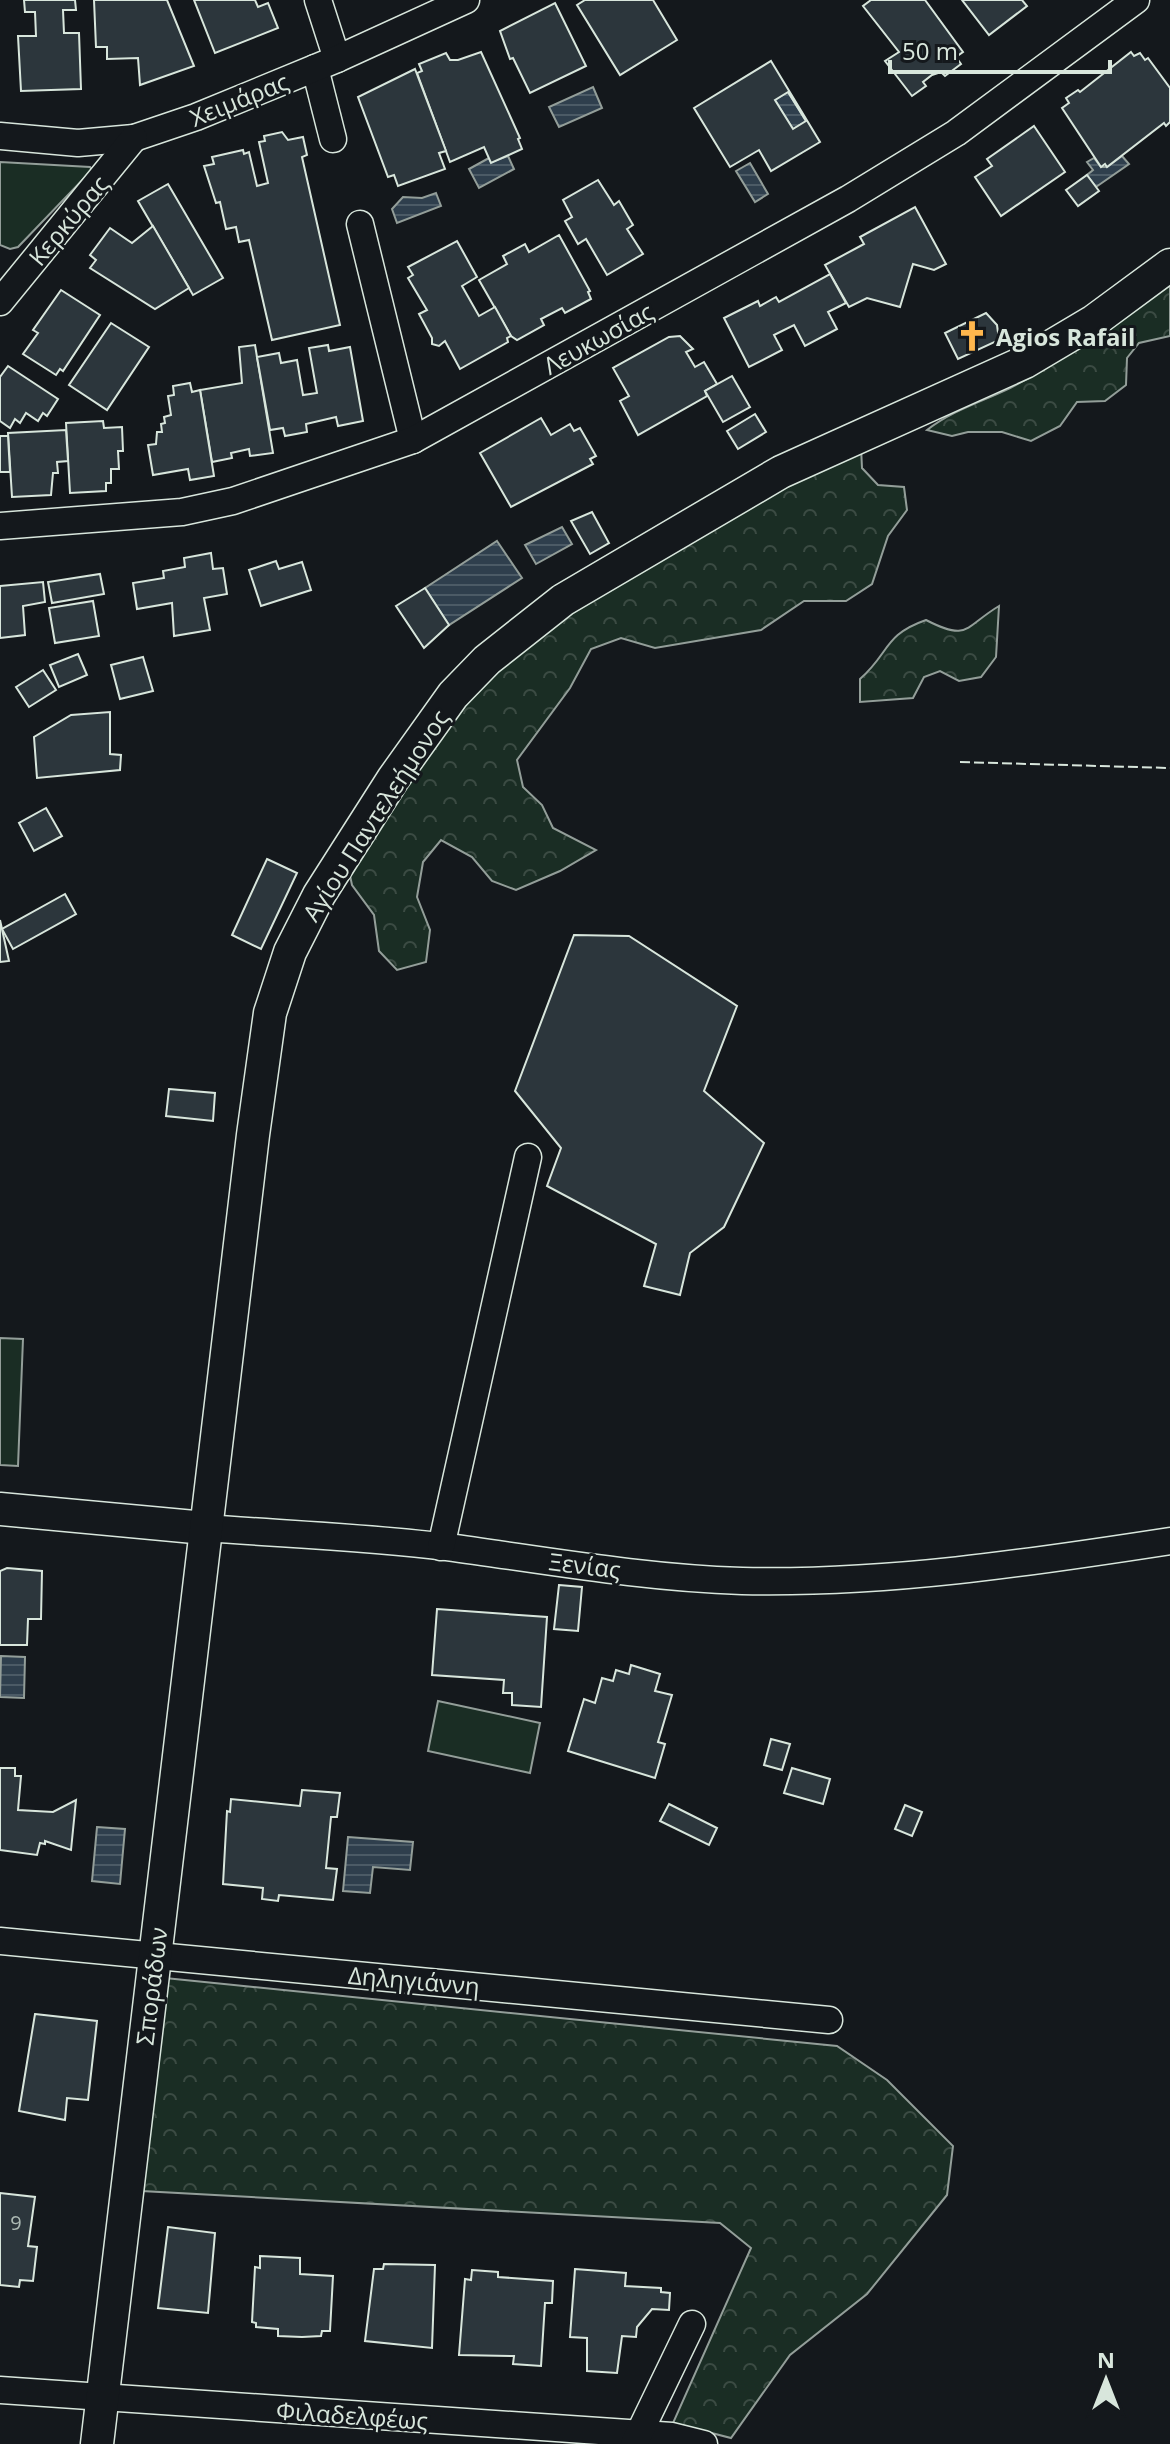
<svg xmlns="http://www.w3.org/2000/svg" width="1170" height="2444" viewBox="0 0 1170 2444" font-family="'Open Sans',sans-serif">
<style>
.grass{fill:#1a2d24;stroke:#939e99;stroke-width:2}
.forest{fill:url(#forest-crowns);stroke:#939e99;stroke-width:2}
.water{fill:url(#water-rules);stroke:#939e99;stroke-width:2}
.building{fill:#2c363c;stroke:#d8e6dc;stroke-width:2;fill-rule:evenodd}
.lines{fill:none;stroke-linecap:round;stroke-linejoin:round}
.minor-casing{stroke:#d8e6dc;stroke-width:29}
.tertiary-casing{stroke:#d8e6dc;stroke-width:35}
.minor{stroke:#14181c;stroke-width:26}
.tertiary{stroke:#14181c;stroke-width:32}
.fence{stroke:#d8e6dc;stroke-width:2;stroke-dasharray:10 4;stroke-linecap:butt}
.labels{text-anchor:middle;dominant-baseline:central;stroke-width:6;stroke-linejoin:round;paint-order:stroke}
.number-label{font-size:20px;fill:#adbab4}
.street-label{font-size:24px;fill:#d8e6dc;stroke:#14181c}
.poi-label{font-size:24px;font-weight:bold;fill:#d8e6dc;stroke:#14181c;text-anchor:start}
</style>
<defs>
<pattern id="forest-crowns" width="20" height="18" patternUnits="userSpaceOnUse" patternTransform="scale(2)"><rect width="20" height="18" fill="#1a2d24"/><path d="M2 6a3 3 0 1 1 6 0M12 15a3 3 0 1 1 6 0" fill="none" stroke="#3b4b43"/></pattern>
<pattern id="water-rules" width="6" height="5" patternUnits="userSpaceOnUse" patternTransform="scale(2)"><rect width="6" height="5" fill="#2f3f4d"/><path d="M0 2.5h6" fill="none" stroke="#4c5b66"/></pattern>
</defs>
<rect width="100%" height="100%" fill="#14181c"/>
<g class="grass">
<path d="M 0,162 L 90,167 L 92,170 L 18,247 L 10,249 L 0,245 Z"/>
<path d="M 0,1338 L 23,1339 L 18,1466 L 0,1465 Z"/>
<path d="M 438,1701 L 540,1723 L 530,1773 L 428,1751 Z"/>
</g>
<g class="forest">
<path d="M 1170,282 L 1170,336 L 1139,343 L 1127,358 L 1126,385 L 1105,401 L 1077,402 L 1060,426 L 1031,441 L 1002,432 L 968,432 L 952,436 L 927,430 C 953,410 981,402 1010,388 C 1067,359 1118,320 1170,282 Z"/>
<path d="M 861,447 L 862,468 L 878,485 L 904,487 L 907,510 L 888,536 L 872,584 L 846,601 L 804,601 L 761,630 L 655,648 L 621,638 L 591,649 L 570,688 L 517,760 L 523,787 L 542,805 L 553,828 L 596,850 L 560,871 L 516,890 L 492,881 L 472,857 L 441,840 L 423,862 L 417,897 L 430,930 L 426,962 L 397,970 L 379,951 L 374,915 L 352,885 L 348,866 L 479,681 L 556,619 L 687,540 Z"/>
<path d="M 999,606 L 996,657 L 981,677 L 959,681 L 940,671 L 924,677 L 913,698 L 860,702 L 860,679 C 890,653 883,635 926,620 C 969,642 964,627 999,606 Z"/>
<path d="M 165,1978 L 837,2046 L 887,2080 L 953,2146 L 947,2195 L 867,2294 L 790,2355 L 731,2438 L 673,2423 L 751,2248 L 720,2223 L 142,2191 Z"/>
</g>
<g class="water">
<path d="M 593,87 L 602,108 L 559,127 L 549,107 Z"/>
<path d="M 788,92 L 806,121 L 793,129 L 775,100 Z"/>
<path d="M 508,156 L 514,169 L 479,188 L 469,169 L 489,158 L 491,162 Z"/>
<path d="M 1122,156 L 1129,164 L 1096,187 L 1087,175 L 1093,170 L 1087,162 L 1094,158 L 1101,167 L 1107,167 Z"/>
<path d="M 750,163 L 768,194 L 755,202 L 736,171 Z"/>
<path d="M 436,193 L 441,206 L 397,223 L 392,209 L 403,197 L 422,198 Z"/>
<path d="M 562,527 L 572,544 L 536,564 L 525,545 Z"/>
<path d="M 497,541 L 522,578 L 449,625 L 425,588 Z"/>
<path d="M 1,1656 L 25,1657 L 24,1698 L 0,1697 Z"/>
<path d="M 97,1827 L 125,1829 L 120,1884 L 92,1881 Z"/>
<path d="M 348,1837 L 413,1842 L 410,1870 L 373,1867 L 370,1893 L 343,1891 Z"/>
</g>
<g class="building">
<path d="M 24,0 L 75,0 L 76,10 L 63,10 L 64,33 L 79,33 L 81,89 L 21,91 L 18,36 L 36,36 L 35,12 L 25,12 Z"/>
<path d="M 94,0 L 167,0 L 194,66 L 140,85 L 138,58 L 107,59 L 107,47 L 96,47 Z"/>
<path d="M 194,0 L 255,0 L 258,7 L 268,3 L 278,28 L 215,53 Z"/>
<path d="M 585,0 L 653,0 L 677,40 L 620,75 L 577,5 Z"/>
<path d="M 871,0 L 925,0 L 963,52 L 956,57 L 961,64 L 945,76 L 941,72 L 932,75 L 923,82 L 926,86 L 912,96 L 885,61 L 899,52 L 863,6 Z"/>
<path d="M 962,0 L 1022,0 L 1027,6 L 989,35 Z"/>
<path d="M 555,3 L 586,66 L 530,93 L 513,58 L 510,59 L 500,31 Z"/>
<path d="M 481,52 L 520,138 L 518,139 L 522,149 L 491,163 L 484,147 L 450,162 L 417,73 L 422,71 L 419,64 L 446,53 L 450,60 L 458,60 Z"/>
<path d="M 1131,52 L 1134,56 L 1140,53 L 1145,60 L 1148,58 L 1170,88 L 1170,122 L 1166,126 L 1164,123 L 1107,167 L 1105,164 L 1101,167 L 1062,108 L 1069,103 L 1066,98 L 1078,90 L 1080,92 Z"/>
<path d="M 771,61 L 820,142 L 771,171 L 759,150 L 730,167 L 694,108 ZM 788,92 L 806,121 L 793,129 L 775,100 Z"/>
<path d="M 415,69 L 446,151 L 439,153 L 445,169 L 398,186 L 394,175 L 388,177 L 358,97 Z"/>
<path d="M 1034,126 L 1065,172 L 1001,216 L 975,177 L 992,166 L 987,159 Z"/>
<path d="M 282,132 L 288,140 L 303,137 L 307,155 L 302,157 L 340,325 L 272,340 L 249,240 L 239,242 L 236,227 L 226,229 L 220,202 L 216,203 L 204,166 L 214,164 L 212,157 L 243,150 L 244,154 L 249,152 L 257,186 L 268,183 L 259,142 L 265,141 L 264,136 Z"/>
<path d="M 1087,175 L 1099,191 L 1078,206 L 1066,190 Z"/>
<path d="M 598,180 L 614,205 L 619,201 L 633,225 L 627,229 L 643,254 L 607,275 L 586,239 L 578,244 L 565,221 L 572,217 L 563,200 Z"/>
<path d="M 168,184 L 223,278 L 193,295 L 138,201 Z"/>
<path d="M 915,207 L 946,264 L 934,270 L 913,264 L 900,307 L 867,298 L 849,307 L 825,265 L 864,244 L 860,237 Z"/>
<path d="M 153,226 L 189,288 L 155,309 L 90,268 L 96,260 L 90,255 L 110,228 L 132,243 Z"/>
<path d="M 559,235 L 590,291 L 588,292 L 591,299 L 565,313 L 562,308 L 541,319 L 544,325 L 517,340 L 511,336 L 479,280 L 507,264 L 503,256 L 525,244 L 529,252 Z"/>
<path d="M 457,241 L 477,277 L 462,286 L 479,316 L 495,307 L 511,336 L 507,338 L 508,342 L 460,369 L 445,341 L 439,346 L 432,344 L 432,338 L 419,314 L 427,310 L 408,278 L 413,275 L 408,267 Z"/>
<path d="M 830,274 L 846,303 L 828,312 L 837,329 L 805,346 L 794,325 L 774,335 L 782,350 L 749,367 L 724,318 L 758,301 L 760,306 L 776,297 L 779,302 Z"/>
<path d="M 61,290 L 100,315 L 63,371 L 60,369 L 56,375 L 23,354 L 38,333 L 33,330 Z"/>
<path d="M 986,313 L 997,325 L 999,340 L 958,359 L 945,333 Z"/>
<path d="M 111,323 L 149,347 L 107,410 L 69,385 Z"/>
<path d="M 680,336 L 693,349 L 686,352 L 695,367 L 704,362 L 717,384 L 705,391 L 707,396 L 638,435 L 620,401 L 629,396 L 613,368 L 669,337 Z"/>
<path d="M 255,345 L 273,453 L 250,456 L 249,449 L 231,453 L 232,458 L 212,462 L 200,390 L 242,383 L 239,347 Z"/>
<path d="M 328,345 L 329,351 L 350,347 L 363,421 L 338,426 L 336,417 L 306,424 L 307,432 L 285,436 L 283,428 L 270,430 L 257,357 L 279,353 L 281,363 L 297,360 L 303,395 L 317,393 L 309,348 Z"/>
<path d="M 8,366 L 58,399 L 47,416 L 43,413 L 38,421 L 26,413 L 20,423 L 15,419 L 10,428 L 0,421 L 0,377 Z"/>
<path d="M 732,376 L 750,407 L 723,422 L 705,391 Z"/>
<path d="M 190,383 L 192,392 L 200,390 L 214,476 L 190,480 L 188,469 L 153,475 L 148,445 L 156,444 L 157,432 L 162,432 L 161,424 L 165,423 L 164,417 L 171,415 L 168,396 L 174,395 L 173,386 Z"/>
<path d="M 755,414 L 766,432 L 738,449 L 727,431 Z"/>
<path d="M 541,418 L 551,435 L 570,424 L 574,431 L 580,428 L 596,456 L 590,459 L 593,464 L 511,507 L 480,453 Z"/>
<path d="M 103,421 L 104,428 L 122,427 L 123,451 L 118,451 L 119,469 L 111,469 L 111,483 L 106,483 L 106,491 L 70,493 L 66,423 Z"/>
<path d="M 66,430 L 68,461 L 57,462 L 58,473 L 53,473 L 51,495 L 12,497 L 8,433 Z"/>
<path d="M 0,436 L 8,436 L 10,472 L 0,472 Z"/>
<path d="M 592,512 L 609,543 L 590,554 L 571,521 Z"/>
<path d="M 211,553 L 213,569 L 223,568 L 227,594 L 204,598 L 210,630 L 174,636 L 172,603 L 137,609 L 133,583 L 164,578 L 163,571 L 185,567 L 184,558 Z"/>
<path d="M 276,561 L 279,569 L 302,562 L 311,590 L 261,606 L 249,570 Z"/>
<path d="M 100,574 L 104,594 L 52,603 L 48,582 Z"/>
<path d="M 43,582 L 45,602 L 23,606 L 25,635 L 0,638 L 0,586 Z"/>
<path d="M 425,588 L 449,625 L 424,648 L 396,606 Z"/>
<path d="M 93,601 L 99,636 L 55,643 L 49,608 Z"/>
<path d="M 78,654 L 87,675 L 59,687 L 50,665 Z"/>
<path d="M 143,657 L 153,691 L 120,699 L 111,665 Z"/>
<path d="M 43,670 L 56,690 L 29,707 L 16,687 Z"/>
<path d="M 110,712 L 110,754 L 121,755 L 120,770 L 37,778 L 34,737 L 71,715 Z"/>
<path d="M 46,808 L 62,836 L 34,851 L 19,823 Z"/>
<path d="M 267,859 L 297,873 L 261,949 L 232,935 Z"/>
<path d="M 65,894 L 76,914 L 13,949 L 2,929 Z"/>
<path d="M 0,920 L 9,961 L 0,962 Z"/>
<path d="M 574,935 L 629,936 L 737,1006 L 704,1091 L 764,1143 L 724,1227 L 690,1253 L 680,1295 L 644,1286 L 656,1244 L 547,1186 L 561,1148 L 515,1091 Z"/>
<path d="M 169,1089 L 215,1093 L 213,1121 L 166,1116 Z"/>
<path d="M 7,1568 L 42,1571 L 41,1619 L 28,1619 L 27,1645 L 0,1645 L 0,1571 Z"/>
<path d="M 559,1585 L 582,1587 L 578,1631 L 554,1629 Z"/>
<path d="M 437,1609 L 547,1617 L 541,1707 L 512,1705 L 512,1693 L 503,1693 L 504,1680 L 432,1675 Z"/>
<path d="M 631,1665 L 660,1674 L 655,1691 L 672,1695 L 658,1742 L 665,1744 L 655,1778 L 568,1751 L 584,1699 L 595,1703 L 602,1678 L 613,1681 L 616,1670 L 629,1674 Z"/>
<path d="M 771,1739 L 790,1744 L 782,1770 L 764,1765 Z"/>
<path d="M 0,1768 L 15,1768 L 15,1776 L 21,1776 L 18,1810 L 53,1812 L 76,1800 L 71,1850 L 45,1841 L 45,1844 L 40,1843 L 37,1855 L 0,1850 Z"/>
<path d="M 792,1768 L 830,1779 L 823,1804 L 784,1793 Z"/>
<path d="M 302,1790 L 340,1793 L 337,1817 L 331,1817 L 326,1868 L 337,1869 L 333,1900 L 279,1895 L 278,1901 L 262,1899 L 263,1888 L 223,1884 L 227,1811 L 230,1812 L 231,1799 L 300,1806 Z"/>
<path d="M 669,1804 L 717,1828 L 709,1845 L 660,1821 Z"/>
<path d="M 905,1805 L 922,1812 L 912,1836 L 895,1829 Z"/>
<path d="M 35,2014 L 97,2021 L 88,2100 L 67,2098 L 65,2120 L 19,2111 Z"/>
<path d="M 0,2193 L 35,2197 L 28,2246 L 37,2247 L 33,2281 L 20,2280 L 19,2287 L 0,2285 Z"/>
<path d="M 168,2227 L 215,2233 L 208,2313 L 158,2308 Z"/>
<path d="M 260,2256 L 300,2258 L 300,2274 L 333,2276 L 330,2331 L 322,2331 L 321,2336 L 302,2337 L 278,2336 L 278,2329 L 256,2327 L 256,2323 L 252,2322 L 255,2267 L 260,2268 Z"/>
<path d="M 384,2264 L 435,2265 L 432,2348 L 365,2341 L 374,2269 L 383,2269 Z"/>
<path d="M 575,2269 L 626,2273 L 625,2286 L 661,2288 L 661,2292 L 670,2293 L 669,2310 L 652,2309 L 637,2327 L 636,2337 L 622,2336 L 617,2373 L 587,2371 L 587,2338 L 570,2337 Z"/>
<path d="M 472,2270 L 498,2272 L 498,2277 L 553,2281 L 552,2303 L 545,2303 L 541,2366 L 513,2364 L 514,2356 L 459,2355 L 465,2279 L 471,2280 Z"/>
</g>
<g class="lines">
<defs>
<g id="minor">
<path d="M 318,0 L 337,59"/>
<path d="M 315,68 L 333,139"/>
<path d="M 0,136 L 78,143 L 134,138 L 196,117 L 337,59 L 466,0"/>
<path d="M 360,224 L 413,440"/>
<path d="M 0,302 L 134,138"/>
<path d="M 0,526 L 182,512 L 233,501 L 413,440 L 848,199 L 956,133 L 1136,0"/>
<path d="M 205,1528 C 285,1534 367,1537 447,1547 C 544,1560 643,1578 742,1581 C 887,1584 1027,1563 1170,1541"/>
<path d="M 441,1547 L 528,1157"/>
<path d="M 0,1941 L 829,2020"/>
<path d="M 0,2390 L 672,2436 L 704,2444"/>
<path d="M 634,2444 L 692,2324"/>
</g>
<g id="tertiary">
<path d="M 0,1509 L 205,1528"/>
<path d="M 97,2444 L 253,1135 L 270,1013 L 290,952 L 319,895 L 393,779 L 453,695 L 487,660 L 563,600 L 781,472 L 1025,362 L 1094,321 L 1170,265"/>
</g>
</defs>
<use href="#minor" class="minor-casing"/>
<use href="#tertiary" class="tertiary-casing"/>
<use href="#minor" class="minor"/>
<use href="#tertiary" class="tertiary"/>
<path class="fence" d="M 960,762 L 1170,768"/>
</g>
<defs>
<symbol id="church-bare" viewBox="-9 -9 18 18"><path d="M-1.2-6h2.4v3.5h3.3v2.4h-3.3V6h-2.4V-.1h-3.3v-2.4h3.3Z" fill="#ffb74d" stroke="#14181c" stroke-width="2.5" paint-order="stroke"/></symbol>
</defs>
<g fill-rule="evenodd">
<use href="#church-bare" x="950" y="314" width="44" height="44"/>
</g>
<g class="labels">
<g class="number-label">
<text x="16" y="2222">9</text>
</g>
<g class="street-label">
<text transform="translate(239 99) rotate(-22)">Χειμάρας</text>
<text transform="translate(68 220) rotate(-50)">Κερκύρας</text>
<text transform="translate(598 338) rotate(-29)">Λευκωσίας</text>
<text transform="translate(375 815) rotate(-57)">Αγίου Παντελεήμονος</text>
<text transform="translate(585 1565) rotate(7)">Ξενίας</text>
<text transform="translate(414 1980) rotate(5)">Δηληγιάννη</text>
<text transform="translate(151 1986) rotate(-83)">Σποράδων</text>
<text transform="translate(352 2415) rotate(4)">Φιλαδελφέως</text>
</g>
<g class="poi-label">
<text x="996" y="336">Agios Rafail</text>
</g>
</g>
<g transform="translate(1106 2380)" stroke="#14181c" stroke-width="6" paint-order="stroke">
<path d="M0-6L14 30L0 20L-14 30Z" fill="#d8e6dc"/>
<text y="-12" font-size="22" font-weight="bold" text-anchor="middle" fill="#d8e6dc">N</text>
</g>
<path d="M890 60v12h220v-12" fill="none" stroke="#d8e6dc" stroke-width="4"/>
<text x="902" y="60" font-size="24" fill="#d8e6dc" stroke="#14181c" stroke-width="6" paint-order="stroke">50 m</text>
</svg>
